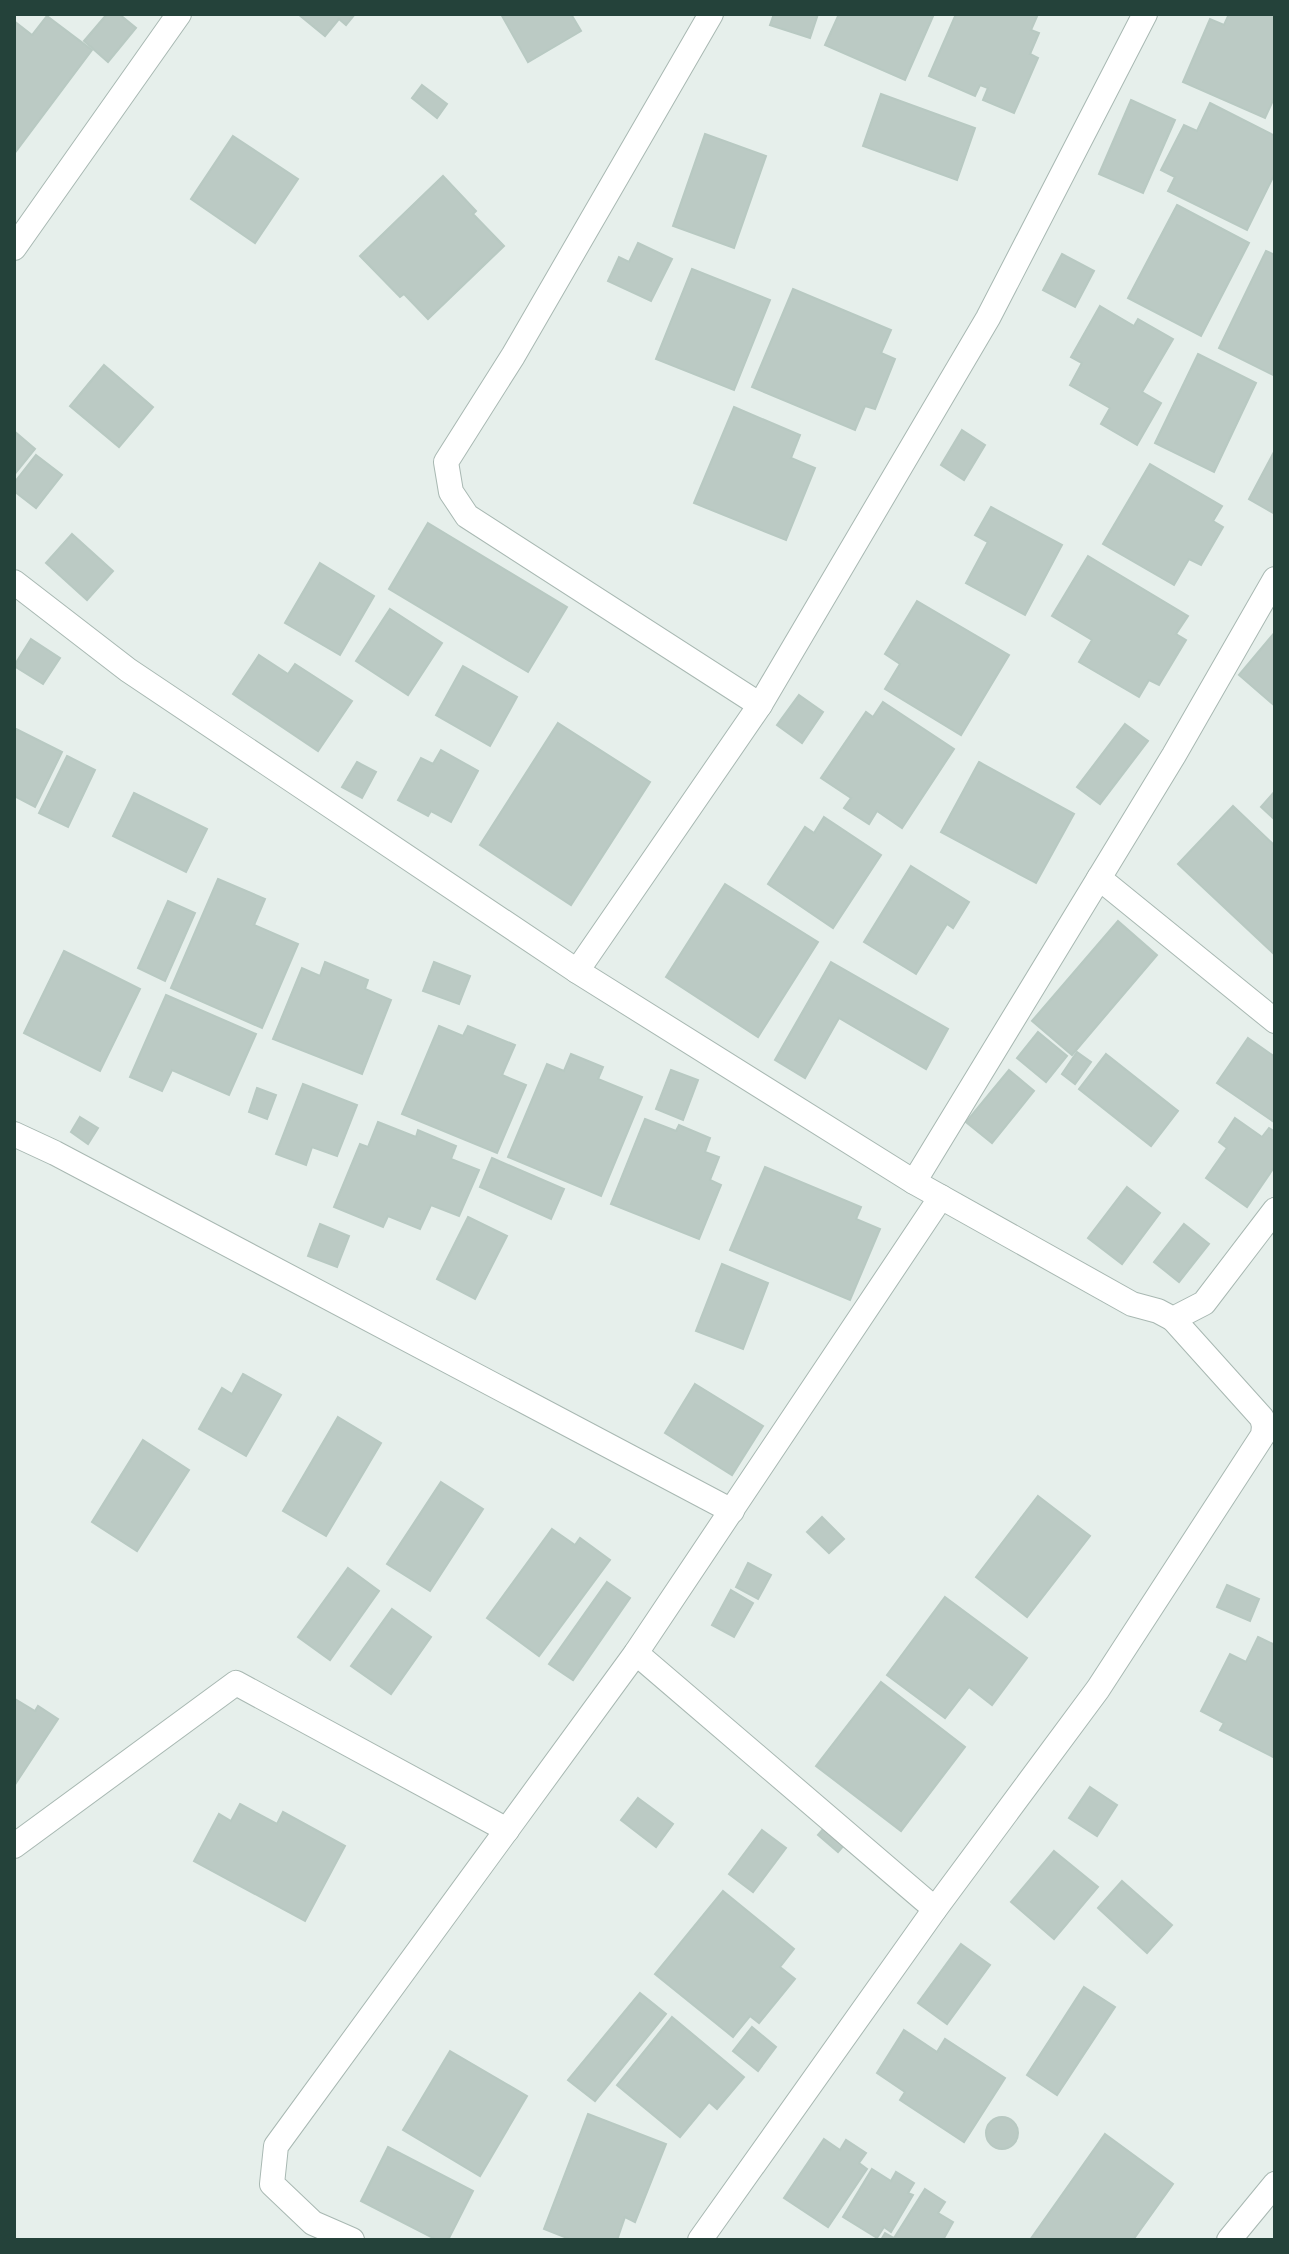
<svg xmlns="http://www.w3.org/2000/svg" width="1289" height="2254" viewBox="0 0 1289 2254" font-family="'Fira Sans',sans-serif">
<style>
.building{fill:#bbcac4;stroke:#b8c9c2;stroke-width:2}
.lines{fill:none;stroke-linecap:round;stroke-linejoin:round}
.minor-casing{stroke:#a8b8b2;stroke-width:26}
.minor{stroke:#fff;stroke-width:24}
</style>
<rect width="100%" height="100%" fill="#e6efeb"/>
<g class="building">
<path d="M 107,14 L 119,14 L 136,28 L 108,62 L 84,41 Z"/>
<path d="M 298,14 L 355,14 L 346,25 L 339,19 L 325,36 Z"/>
<path d="M 501,14 L 571,14 L 581,31 L 528,62 Z"/>
<path d="M 774,14 L 818,14 L 810,38 L 770,25 Z"/>
<path d="M 839,14 L 934,14 L 905,80 L 825,45 Z"/>
<path d="M 956,14 L 1038,14 L 1031,30 L 1039,33 L 1030,54 L 1038,58 L 1014,113 L 983,100 L 988,88 L 980,85 L 975,96 L 929,76 Z"/>
<path d="M 1229,14 L 1275,14 L 1275,96 L 1265,118 L 1183,82 L 1210,19 L 1224,25 Z"/>
<path d="M 47,16 L 92,50 L 14,154 L 14,21 L 32,35 Z"/>
<path d="M 422,85 L 447,104 L 437,118 L 412,98 Z"/>
<path d="M 881,94 L 975,128 L 957,180 L 863,146 Z"/>
<path d="M 1131,100 L 1175,120 L 1143,193 L 1099,174 Z"/>
<path d="M 1210,103 L 1275,136 L 1275,173 L 1247,230 L 1168,191 L 1175,177 L 1161,170 L 1184,125 L 1197,131 Z"/>
<path d="M 705,134 L 766,156 L 734,248 L 673,226 Z"/>
<path d="M 233,136 L 298,179 L 255,243 L 191,199 Z"/>
<path d="M 443,176 L 476,211 L 473,214 L 504,246 L 428,319 L 404,294 L 400,297 L 360,256 Z"/>
<path d="M 1177,205 L 1249,243 L 1201,336 L 1128,298 Z"/>
<path d="M 638,243 L 672,259 L 651,301 L 608,281 L 619,257 L 629,262 Z"/>
<path d="M 1266,251 L 1275,255 L 1275,376 L 1219,348 Z"/>
<path d="M 1062,254 L 1094,271 L 1075,307 L 1043,290 Z"/>
<path d="M 692,269 L 770,300 L 734,390 L 656,359 Z"/>
<path d="M 793,289 L 891,330 L 881,353 L 895,359 L 875,409 L 865,406 L 855,430 L 752,387 Z"/>
<path d="M 1100,306 L 1134,326 L 1138,319 L 1173,339 L 1142,392 L 1161,403 L 1137,445 L 1101,424 L 1110,408 L 1070,385 L 1082,363 L 1071,357 Z"/>
<path d="M 1198,354 L 1256,383 L 1214,472 L 1155,443 Z"/>
<path d="M 104,365 L 153,407 L 119,447 L 70,406 Z"/>
<path d="M 734,407 L 800,435 L 791,458 L 815,468 L 786,540 L 694,503 Z"/>
<path d="M 962,430 L 985,445 L 964,480 L 941,465 Z"/>
<path d="M 14,431 L 35,449 L 14,475 Z"/>
<path d="M 1275,450 L 1275,514 L 1249,499 Z"/>
<path d="M 36,455 L 62,475 L 36,508 L 14,491 L 14,483 Z"/>
<path d="M 1150,464 L 1222,506 L 1213,521 L 1223,527 L 1201,565 L 1189,559 L 1174,585 L 1103,544 Z"/>
<path d="M 991,507 L 1062,545 L 1025,615 L 966,583 L 988,542 L 975,535 Z"/>
<path d="M 428,523 L 567,607 L 528,672 L 389,589 Z"/>
<path d="M 72,534 L 113,571 L 87,600 L 46,563 Z"/>
<path d="M 1088,556 L 1188,616 L 1176,634 L 1186,640 L 1159,685 L 1149,680 L 1139,697 L 1079,662 L 1092,640 L 1052,616 Z"/>
<path d="M 320,563 L 374,596 L 340,655 L 285,623 Z"/>
<path d="M 917,601 L 1009,655 L 961,735 L 885,689 L 900,664 L 885,654 Z"/>
<path d="M 390,609 L 442,643 L 408,695 L 356,661 Z"/>
<path d="M 1275,632 L 1275,706 L 1239,675 Z"/>
<path d="M 31,639 L 60,658 L 43,684 L 14,666 Z"/>
<path d="M 259,655 L 288,674 L 295,664 L 352,701 L 318,751 L 233,694 Z"/>
<path d="M 463,666 L 517,697 L 490,746 L 436,715 Z"/>
<path d="M 799,695 L 823,712 L 802,743 L 777,725 Z"/>
<path d="M 883,702 L 954,749 L 902,828 L 877,811 L 869,824 L 844,808 L 851,798 L 821,778 L 866,712 L 873,717 Z"/>
<path d="M 558,723 L 650,782 L 571,905 L 480,845 Z"/>
<path d="M 1125,724 L 1148,741 L 1100,804 L 1077,787 Z"/>
<path d="M 16,729 L 62,752 L 35,807 L 14,796 L 14,733 Z"/>
<path d="M 441,750 L 478,771 L 451,822 L 431,811 L 428,816 L 398,800 L 421,758 L 433,764 Z"/>
<path d="M 67,756 L 95,770 L 68,827 L 39,813 Z"/>
<path d="M 357,762 L 376,772 L 362,798 L 342,787 Z"/>
<path d="M 979,762 L 1074,814 L 1036,883 L 941,832 Z"/>
<path d="M 1275,791 L 1275,820 L 1261,807 Z"/>
<path d="M 134,793 L 207,829 L 186,872 L 113,836 Z"/>
<path d="M 1233,806 L 1275,846 L 1275,955 L 1178,864 Z"/>
<path d="M 824,817 L 881,855 L 833,928 L 768,884 L 805,827 L 814,833 Z"/>
<path d="M 911,866 L 969,902 L 953,928 L 947,924 L 916,974 L 864,942 Z"/>
<path d="M 218,879 L 265,899 L 254,925 L 298,944 L 262,1028 L 171,988 Z"/>
<path d="M 725,884 L 818,942 L 758,1037 L 666,977 Z"/>
<path d="M 168,901 L 195,913 L 165,981 L 138,968 Z"/>
<path d="M 1118,921 L 1157,955 L 1072,1055 L 1032,1021 Z"/>
<path d="M 64,951 L 140,989 L 100,1071 L 24,1033 Z"/>
<path d="M 325,962 L 368,980 L 365,989 L 391,1000 L 362,1074 L 273,1039 L 302,968 L 320,976 Z"/>
<path d="M 434,962 L 470,976 L 459,1004 L 423,991 Z"/>
<path d="M 831,962 L 948,1029 L 926,1069 L 839,1018 L 805,1078 L 775,1060 Z"/>
<path d="M 166,995 L 256,1034 L 229,1095 L 172,1070 L 162,1091 L 130,1077 Z"/>
<path d="M 439,1026 L 463,1036 L 468,1026 L 515,1045 L 502,1075 L 526,1085 L 497,1153 L 402,1114 Z"/>
<path d="M 1038,1032 L 1067,1056 L 1046,1082 L 1017,1058 Z"/>
<path d="M 1248,1038 L 1275,1057 L 1274,1122 L 1217,1083 Z"/>
<path d="M 1077,1052 L 1091,1062 L 1075,1084 L 1062,1074 Z"/>
<path d="M 571,1054 L 603,1067 L 598,1079 L 642,1097 L 601,1196 L 508,1157 L 547,1064 L 564,1071 Z"/>
<path d="M 1106,1054 L 1178,1111 L 1151,1146 L 1079,1089 Z"/>
<path d="M 671,1070 L 698,1080 L 683,1120 L 656,1109 Z"/>
<path d="M 1009,1070 L 1034,1091 L 992,1143 L 966,1122 Z"/>
<path d="M 303,1084 L 357,1105 L 337,1156 L 312,1147 L 306,1165 L 276,1154 Z"/>
<path d="M 257,1088 L 276,1095 L 267,1119 L 249,1112 Z"/>
<path d="M 80,1117 L 98,1128 L 88,1144 L 71,1132 Z"/>
<path d="M 1235,1118 L 1262,1137 L 1269,1128 L 1275,1132 L 1275,1166 L 1247,1207 L 1206,1178 L 1227,1148 L 1219,1142 Z"/>
<path d="M 645,1119 L 676,1131 L 679,1125 L 710,1138 L 705,1152 L 719,1157 L 710,1180 L 721,1185 L 699,1239 L 611,1204 Z"/>
<path d="M 378,1122 L 416,1137 L 418,1130 L 456,1146 L 451,1159 L 479,1170 L 459,1216 L 431,1205 L 420,1229 L 388,1216 L 383,1227 L 334,1207 L 360,1144 L 368,1147 Z"/>
<path d="M 492,1158 L 564,1189 L 551,1219 L 480,1187 Z"/>
<path d="M 765,1167 L 861,1207 L 856,1219 L 880,1229 L 850,1300 L 730,1250 Z"/>
<path d="M 1127,1187 L 1160,1213 L 1122,1264 L 1088,1238 Z"/>
<path d="M 468,1217 L 507,1236 L 475,1299 L 437,1279 Z"/>
<path d="M 320,1224 L 349,1236 L 337,1267 L 308,1256 Z"/>
<path d="M 1184,1224 L 1209,1244 L 1179,1282 L 1154,1262 Z"/>
<path d="M 722,1264 L 768,1283 L 743,1349 L 696,1331 Z"/>
<path d="M 243,1374 L 281,1395 L 246,1456 L 199,1429 L 222,1388 L 232,1394 Z"/>
<path d="M 695,1384 L 763,1426 L 732,1475 L 665,1433 Z"/>
<path d="M 338,1417 L 381,1443 L 326,1536 L 283,1511 Z"/>
<path d="M 143,1440 L 189,1470 L 137,1551 L 92,1522 Z"/>
<path d="M 441,1482 L 483,1509 L 430,1591 L 387,1564 Z"/>
<path d="M 1038,1496 L 1090,1536 L 1027,1617 L 976,1577 Z"/>
<path d="M 822,1517 L 844,1539 L 829,1553 L 807,1532 Z"/>
<path d="M 552,1529 L 575,1545 L 580,1538 L 610,1560 L 539,1656 L 487,1618 Z"/>
<path d="M 748,1563 L 771,1575 L 758,1599 L 736,1587 Z"/>
<path d="M 348,1568 L 379,1591 L 330,1660 L 298,1637 Z"/>
<path d="M 607,1582 L 630,1598 L 573,1680 L 549,1664 Z"/>
<path d="M 1227,1585 L 1259,1599 L 1250,1621 L 1217,1607 Z"/>
<path d="M 731,1590 L 753,1603 L 734,1637 L 712,1625 Z"/>
<path d="M 945,1597 L 1027,1658 L 992,1705 L 969,1687 L 945,1718 L 887,1675 Z"/>
<path d="M 392,1609 L 431,1637 L 391,1694 L 351,1666 Z"/>
<path d="M 1258,1637 L 1275,1645 L 1275,1758 L 1220,1730 L 1224,1723 L 1201,1711 L 1230,1654 L 1246,1662 Z"/>
<path d="M 881,1682 L 965,1747 L 901,1831 L 816,1766 Z"/>
<path d="M 15,1699 L 35,1711 L 38,1706 L 58,1719 L 14,1786 Z"/>
<path d="M 1090,1787 L 1117,1805 L 1097,1836 L 1069,1818 Z"/>
<path d="M 638,1798 L 673,1824 L 656,1847 L 621,1820 Z"/>
<path d="M 240,1804 L 277,1824 L 283,1812 L 345,1846 L 305,1921 L 194,1861 L 219,1814 L 231,1821 Z"/>
<path d="M 831,1820 L 851,1837 L 838,1852 L 818,1835 Z"/>
<path d="M 762,1830 L 786,1848 L 753,1892 L 729,1874 Z"/>
<path d="M 1054,1851 L 1098,1887 L 1054,1939 L 1011,1902 Z"/>
<path d="M 1122,1881 L 1172,1925 L 1147,1953 L 1098,1908 Z"/>
<path d="M 723,1891 L 794,1949 L 780,1967 L 795,1979 L 759,2023 L 750,2016 L 733,2037 L 655,1974 Z"/>
<path d="M 961,1944 L 990,1965 L 947,2024 L 918,2003 Z"/>
<path d="M 1084,1987 L 1115,2007 L 1057,2095 L 1027,2075 Z"/>
<path d="M 640,1993 L 666,2014 L 595,2101 L 568,2080 Z"/>
<path d="M 672,2017 L 744,2077 L 717,2109 L 709,2102 L 680,2137 L 617,2085 Z"/>
<path d="M 752,2027 L 776,2047 L 758,2071 L 733,2051 Z"/>
<path d="M 904,2030 L 937,2052 L 945,2039 L 1005,2078 L 964,2142 L 900,2100 L 905,2092 L 877,2073 Z"/>
<path d="M 450,2051 L 527,2096 L 480,2176 L 403,2130 Z"/>
<path d="M 588,2114 L 666,2144 L 635,2222 L 625,2217 L 617,2240 L 572,2240 L 544,2229 Z"/>
<circle cx="1002" cy="2133" r="16"/>
<path d="M 1105,2134 L 1173,2184 L 1133,2240 L 1030,2240 Z"/>
<path d="M 824,2139 L 840,2150 L 846,2140 L 866,2153 L 859,2163 L 867,2169 L 828,2227 L 784,2198 Z"/>
<path d="M 388,2147 L 473,2191 L 448,2240 L 437,2240 L 361,2201 Z"/>
<path d="M 872,2169 L 891,2181 L 896,2172 L 914,2183 L 908,2193 L 913,2195 L 891,2232 L 884,2227 L 877,2238 L 843,2217 Z"/>
<path d="M 925,2189 L 945,2202 L 938,2213 L 953,2222 L 943,2240 L 881,2240 L 885,2233 L 894,2238 Z"/>
</g>
<g class="lines">
<defs>
<g id="minor">
<path d="M 711,14 L 513,356 L 446,462 L 451,492 L 467,516 L 760,705"/>
<path d="M 14,248 L 179,14"/>
<path d="M 14,582 L 128,670 L 577,971 L 914,1182 L 1132,1304 L 1158,1311 L 1173,1319 L 1204,1303 L 1275,1210"/>
<path d="M 1099,878 L 1275,1021"/>
<path d="M 577,971 L 760,705 L 988,318 L 1145,14"/>
<path d="M 14,1134 L 55,1153 L 732,1511"/>
<path d="M 914,1182 L 1174,755 L 1275,579"/>
<path d="M 636,1653 L 935,1909"/>
<path d="M 14,1846 L 236,1683 L 507,1830"/>
<path d="M 352,2240 L 313,2223 L 272,2184 L 276,2146 L 636,1653 L 941,1197"/>
<path d="M 700,2240 L 935,1909 L 1098,1689 L 1263,1435 L 1264,1426 L 1262,1418 L 1173,1319"/>
<path d="M 1229,2240 L 1275,2184"/>
</g>
</defs>
<use href="#minor" class="minor-casing"/>
<use href="#minor" class="minor"/>
</g>
<rect width="1289" height="2254" fill="none" stroke="#24423a" stroke-width="32"/>
</svg>
